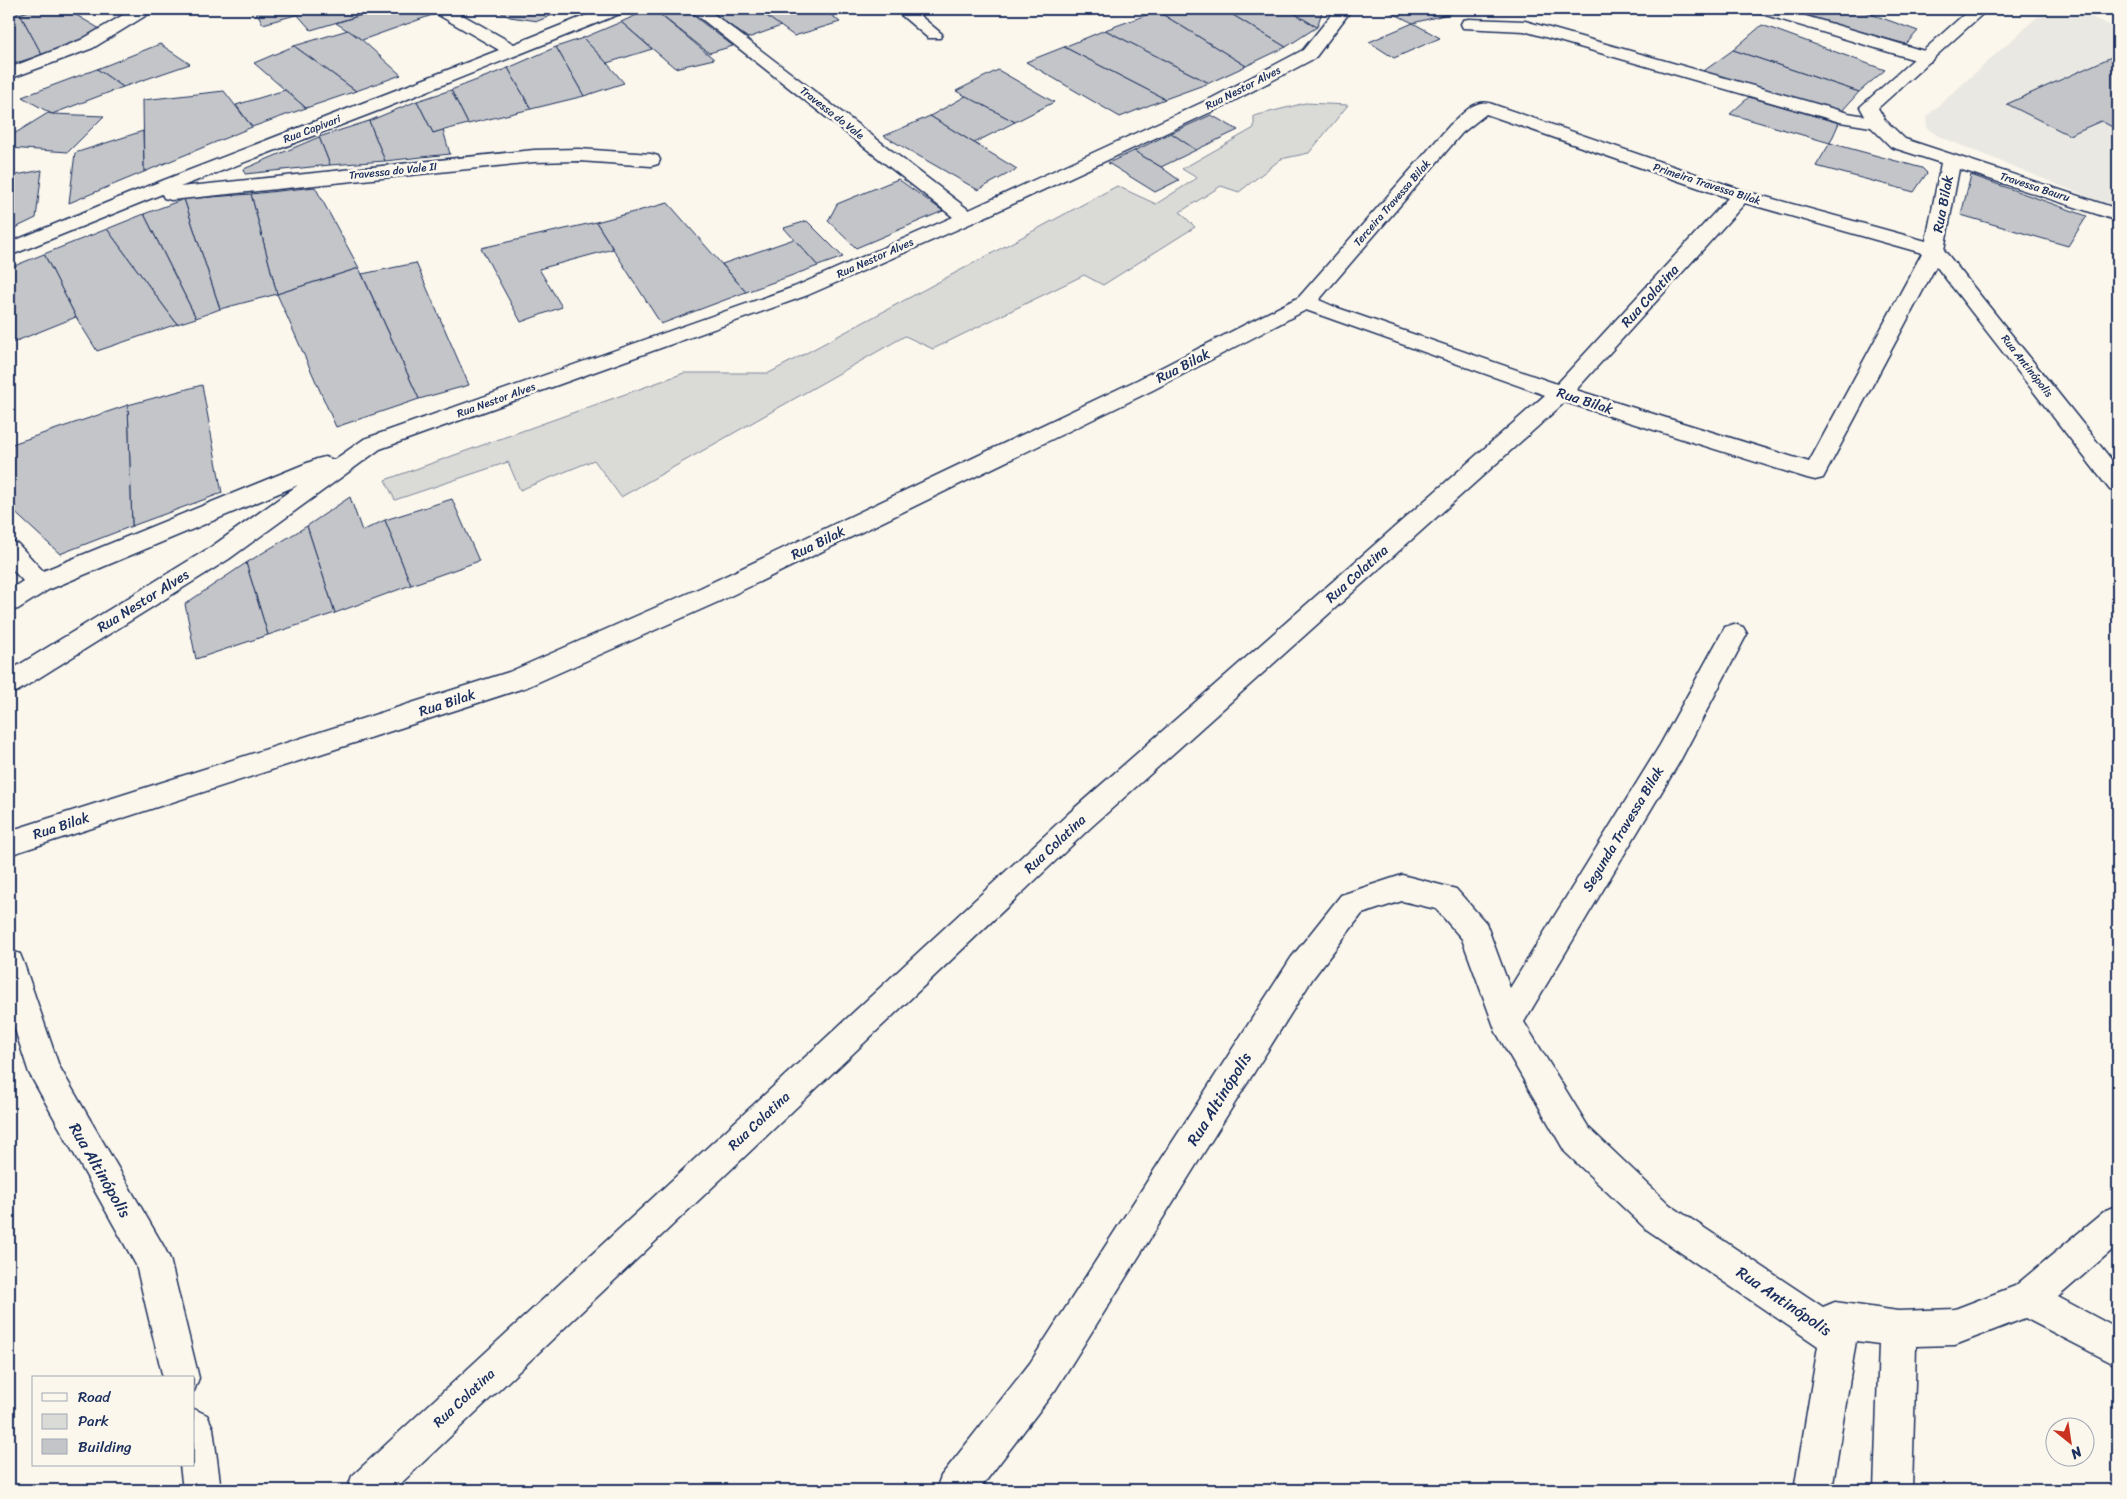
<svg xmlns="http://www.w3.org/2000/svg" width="2127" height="1499" viewBox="0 0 2127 1499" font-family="Sriracha,sans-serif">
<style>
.built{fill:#eae8e2}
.green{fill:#dadad7;stroke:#7a849a}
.building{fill:#c3c5c9;stroke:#1b2f5e}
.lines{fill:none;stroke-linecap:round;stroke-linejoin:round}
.lane-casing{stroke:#1b2f5e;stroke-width:3}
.street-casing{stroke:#1b2f5e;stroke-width:3}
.secondary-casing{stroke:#1b2f5e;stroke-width:3}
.lane{fill:#fbf7ec;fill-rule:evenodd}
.street{fill:#fbf7ec;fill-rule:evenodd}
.secondary{fill:#fbf7ec;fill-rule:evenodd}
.labels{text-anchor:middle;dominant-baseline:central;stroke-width:5;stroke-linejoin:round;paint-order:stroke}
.far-street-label{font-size:11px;fill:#1b2f5e;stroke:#fbf7ec}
.street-label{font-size:14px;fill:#1b2f5e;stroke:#fbf7ec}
.near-street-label{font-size:16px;fill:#1b2f5e;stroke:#fbf7ec}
</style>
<rect width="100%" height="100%" fill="#fbf7ec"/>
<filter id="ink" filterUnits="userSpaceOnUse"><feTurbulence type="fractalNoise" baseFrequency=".02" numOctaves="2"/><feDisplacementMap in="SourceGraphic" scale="10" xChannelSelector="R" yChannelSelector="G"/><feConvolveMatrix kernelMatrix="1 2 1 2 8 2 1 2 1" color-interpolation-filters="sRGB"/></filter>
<g filter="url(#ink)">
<path class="built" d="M 2046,9 L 2065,9 L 2082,13 L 2118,29 L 2118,206 L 2096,200 L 1938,136 L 1927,128 L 1926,117 Z"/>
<path class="green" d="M 1305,103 L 1348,105 L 1309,153 L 1281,159 L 1239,192 L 1221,186 L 1180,212 L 1195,227 L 1103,285 L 1084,275 L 933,349 L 905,336 L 621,497 L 594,460 L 520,490 L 508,462 L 395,500 L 385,480 L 684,373 L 769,373 L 1117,186 L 1156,204 L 1197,178 L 1182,169 L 1254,128 L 1254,116 Z"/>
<g class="building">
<path d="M 10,9 L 34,9 L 20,14 Z"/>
<path d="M 34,9 L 66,9 L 100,29 L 79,43 L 42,55 L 20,14 Z"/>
<path d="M 255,9 L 275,9 L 275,12 L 285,9 L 317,9 L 263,24 Z"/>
<path d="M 317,9 L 381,9 L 311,30 L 297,14 Z"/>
<path d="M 381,9 L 426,9 L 435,14 L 362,40 L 336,23 Z"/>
<path d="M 494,9 L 557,9 L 562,11 L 538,21 L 510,17 Z"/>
<path d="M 650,9 L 653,9 L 714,59 L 675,68 L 621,22 Z"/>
<path d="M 653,9 L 685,9 L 733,46 L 709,53 Z"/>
<path d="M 707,9 L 757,9 L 781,26 L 748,38 Z"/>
<path d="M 757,9 L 824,9 L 840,22 L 794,36 Z"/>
<path d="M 1163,9 L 1223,9 L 1286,47 L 1246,66 L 1157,11 Z"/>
<path d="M 1223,9 L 1287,9 L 1317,27 L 1286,47 Z"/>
<path d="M 1287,9 L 1323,9 L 1317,27 Z"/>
<path d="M 1384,9 L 1446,9 L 1452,13 L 1413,23 Z"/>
<path d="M 1783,9 L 1857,9 L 1918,31 L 1906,44 L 1781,10 Z"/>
<path d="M 1157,11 L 1246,66 L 1209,83 L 1105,30 Z"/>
<path d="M 20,14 L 42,55 L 9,65 L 9,16 Z"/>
<path d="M 621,22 L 652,49 L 607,63 L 583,38 Z"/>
<path d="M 1413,23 L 1440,38 L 1394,58 L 1369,42 Z"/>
<path d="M 1762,25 L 1885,70 L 1859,92 L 1733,50 Z"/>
<path d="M 348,30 L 362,40 L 401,75 L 356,91 L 294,46 Z"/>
<path d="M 1105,30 L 1209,83 L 1165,99 L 1064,47 Z"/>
<path d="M 583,38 L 607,63 L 624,83 L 584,96 L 556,47 Z"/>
<path d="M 160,44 L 190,64 L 123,87 L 97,69 Z"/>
<path d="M 294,46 L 356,91 L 306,108 L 254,63 Z"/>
<path d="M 556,47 L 584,96 L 531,109 L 508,68 Z"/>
<path d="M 1064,47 L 1165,99 L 1120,117 L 1026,62 Z"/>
<path d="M 1733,50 L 1859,92 L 1842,111 L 1701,73 Z"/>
<path d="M 2118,54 L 2118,130 L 2101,121 L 2069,135 L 2007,104 Z"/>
<path d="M 508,68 L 531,109 L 468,124 L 451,90 Z"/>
<path d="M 97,69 L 123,87 L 52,114 L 22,97 Z"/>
<path d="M 998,70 L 1054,102 L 1015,122 L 956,91 Z"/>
<path d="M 285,90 L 306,108 L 252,127 L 236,105 Z"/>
<path d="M 451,90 L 468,124 L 433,133 L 417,101 Z"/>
<path d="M 224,91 L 252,127 L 144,172 L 143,100 Z"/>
<path d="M 966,96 L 1015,122 L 974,143 L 930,116 Z"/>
<path d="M 1749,97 L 1839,123 L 1830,143 L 1730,114 Z"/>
<path d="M 417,101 L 433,133 L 443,130 L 450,154 L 385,161 L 369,121 Z"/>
<path d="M 48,113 L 52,114 L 104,116 L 68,152 L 9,148 L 9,137 Z"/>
<path d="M 1211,115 L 1238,130 L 1196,150 L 1171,133 Z"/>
<path d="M 930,116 L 974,143 L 1017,169 L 978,190 L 884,136 Z"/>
<path d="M 369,121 L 385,161 L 330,165 L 319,137 Z"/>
<path d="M 143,131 L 144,172 L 69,203 L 75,153 Z"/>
<path d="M 1171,133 L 1196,150 L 1161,167 L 1134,151 Z"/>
<path d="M 319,137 L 330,165 L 245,174 L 244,169 Z"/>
<path d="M 1830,143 L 1922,168 L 1927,173 L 1914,192 L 1816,166 Z"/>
<path d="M 1134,151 L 1161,167 L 1179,180 L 1155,192 L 1108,163 Z"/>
<path d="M 42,170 L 36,218 L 9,231 L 9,183 L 11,176 Z"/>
<path d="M 1971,175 L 2087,216 L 2068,246 L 1961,215 Z"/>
<path d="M 898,179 L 943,211 L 856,248 L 828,221 L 837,204 Z"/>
<path d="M 315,187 L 359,268 L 277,294 L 251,194 Z"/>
<path d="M 251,194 L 277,294 L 220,309 L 184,199 Z"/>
<path d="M 184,199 L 220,309 L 196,318 L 144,214 Z"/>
<path d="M 668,203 L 746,292 L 661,324 L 596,222 Z"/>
<path d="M 144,214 L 196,318 L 177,324 L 107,229 Z"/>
<path d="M 807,221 L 843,257 L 818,266 L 784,228 Z"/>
<path d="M 596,222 L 613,249 L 539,269 L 562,307 L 521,322 L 481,248 Z"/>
<path d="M 107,229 L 177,324 L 97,351 L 76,317 L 44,254 Z"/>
<path d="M 794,239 L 818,266 L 746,292 L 722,264 Z"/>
<path d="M 44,254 L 76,317 L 9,344 L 9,268 Z"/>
<path d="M 416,263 L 469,385 L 419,399 L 362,274 Z"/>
<path d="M 359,268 L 419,399 L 336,427 L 277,294 Z"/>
<path d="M 202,385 L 222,493 L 132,526 L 128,405 Z"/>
<path d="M 128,405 L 132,526 L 60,554 L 9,507 L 9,445 Z"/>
<path d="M 350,497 L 362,531 L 385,520 L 411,585 L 335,613 L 307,526 Z"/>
<path d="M 452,499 L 479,561 L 411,585 L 385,520 Z"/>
<path d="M 307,526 L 335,613 L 268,635 L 246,563 Z"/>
<path d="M 246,563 L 268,635 L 196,659 L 185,604 Z"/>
</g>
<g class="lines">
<defs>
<g id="lane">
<path d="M 894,9 L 912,9 L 942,34 L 940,38 L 928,38 Z"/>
<path d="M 1757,9 L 1782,9 L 1931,53 L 1934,57 L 1931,61 L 1925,62 L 1919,61 L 1759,13 Z"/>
<path d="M 1469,19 L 1525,21 L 1848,113 L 1883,119 L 1886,123 L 1883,127 L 1877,128 L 1840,122 L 1524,31 L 1463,28 L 1461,24 L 1463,20 Z"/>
</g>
<g id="street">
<path d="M 133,9 L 152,9 L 150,13 L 93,48 L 9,79 L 9,68 L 81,40 Z"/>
<path d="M 433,9 L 452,9 L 514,44 L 602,9 L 624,9 L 622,13 L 380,110 L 180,187 L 534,150 L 579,149 L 651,154 L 658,156 L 660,160 L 658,164 L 651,166 L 579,161 L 534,162 L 171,200 L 164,198 L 162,194 L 9,256 L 9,243 L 128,194 L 499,50 L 435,13 Z"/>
<path d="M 689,9 L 707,9 L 969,210 L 1212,98 L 1303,50 L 1336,9 L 1352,9 L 1315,58 L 1224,106 L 974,222 L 808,295 L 380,449 L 229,559 L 18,691 L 9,694 L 9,671 L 211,547 L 298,485 L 48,590 L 18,609 L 9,611 L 9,590 L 23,581 L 9,566 L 9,541 L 18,544 L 43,571 L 317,459 L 325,457 L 334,460 L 364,439 L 794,287 L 953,217 Z"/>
<path d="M 1970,9 L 1988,9 L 1878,108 L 1885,120 L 1905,139 L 2118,209 L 2118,221 L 1959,169 L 1944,250 L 2118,468 L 2118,492 L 2110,490 L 1936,266 L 1823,478 L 1815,480 L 1807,478 L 1565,402 L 1089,829 L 394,1490 L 347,1490 L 352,1476 L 1069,813 L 1545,395 L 1306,310 L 1153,390 L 718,602 L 527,687 L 9,855 L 9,831 L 509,672 L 700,588 L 1137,380 L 1299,297 L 1450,125 C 1461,116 1474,99 1489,103 L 1748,192 L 1926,241 L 1941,163 L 1891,147 L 1871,127 L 1860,107 ZM 1486,114 L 1728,198 L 1557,384 L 1335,307 L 1319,300 L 1462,133 ZM 1745,203 L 1922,253 L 1809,462 L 1576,390 Z"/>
<path d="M 1734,624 L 1743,627 L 1747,634 L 1680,761 L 1524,1022 L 1589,1128 L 1670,1205 L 1823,1307 L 1835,1302 L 1898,1311 L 1955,1309 L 2015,1286 L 2106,1210 L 2118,1205 L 2118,1245 L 2058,1297 L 2118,1329 L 2118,1366 L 2025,1318 L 1955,1345 L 1916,1346 L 1912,1490 L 1874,1490 L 1879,1344 L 1856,1341 L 1832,1490 L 1794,1490 L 1818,1346 L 1646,1229 L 1565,1152 L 1496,1032 L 1462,939 L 1436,909 L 1402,901 L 1362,914 L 1313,978 L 1056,1389 L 979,1490 L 936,1490 L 941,1476 L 1030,1363 L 1291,958 L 1341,895 L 1402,875 L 1456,889 L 1486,923 L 1510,988 L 1660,745 L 1725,627 Z"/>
<path d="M 9,950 L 20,954 L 24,964 L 59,1066 L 164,1247 L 170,1259 L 199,1378 L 194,1391 L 194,1378 L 163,1378 L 136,1265 L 29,1073 L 9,1011 Z"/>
<path d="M 194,1409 L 207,1415 L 213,1428 L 221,1490 L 183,1490 L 180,1465 L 194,1465 Z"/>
</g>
<path id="secondary" d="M 2109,9 L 2118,9 L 2118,15 L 2112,14 Z"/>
</defs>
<use href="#lane" class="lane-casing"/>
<use href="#street" class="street-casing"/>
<use href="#secondary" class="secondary-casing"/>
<use href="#lane" class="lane"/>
<use href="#street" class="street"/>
<use href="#secondary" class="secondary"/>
</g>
</g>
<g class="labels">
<g class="far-street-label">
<text transform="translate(1243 88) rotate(-27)">Rua Nestor Alves</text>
<text transform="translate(832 113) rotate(38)">Travessa do Vale</text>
<text transform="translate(312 129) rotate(-21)">Rua Capivari</text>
<text transform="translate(393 171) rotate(-6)">Travessa do Vale II</text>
<text transform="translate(1707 184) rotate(18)">Primeira Travessa Bilak</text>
<text transform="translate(2035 187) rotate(18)">Travessa Bauru</text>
<text transform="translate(1392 203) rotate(-49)">Terceira Travessa Bilak</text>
<text transform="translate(875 258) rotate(-24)">Rua Nestor Alves</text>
<text transform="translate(2027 366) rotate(52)">Rua Antinópolis</text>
<text transform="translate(496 400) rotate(-20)">Rua Nestor Alves</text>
</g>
<g class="street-label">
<text transform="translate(1943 204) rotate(-79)">Rua Bilak</text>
<text transform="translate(1650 296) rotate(-48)">Rua Colatina</text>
<text transform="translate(1183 366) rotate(-27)">Rua Bilak</text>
<text transform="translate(1585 401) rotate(18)">Rua Bilak</text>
<text transform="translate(818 543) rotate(-26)">Rua Bilak</text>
<text transform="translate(1357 574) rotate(-42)">Rua Colatina</text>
<text transform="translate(143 601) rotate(-32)">Rua Nestor Alves</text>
<text transform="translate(447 703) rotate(-18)">Rua Bilak</text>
<text transform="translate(61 826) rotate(-18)">Rua Bilak</text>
<text transform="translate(1623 829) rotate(-59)">Segunda Travessa Bilak</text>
<text transform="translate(1055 844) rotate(-43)">Rua Colatina</text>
<text transform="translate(759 1121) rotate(-43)">Rua Colatina</text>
<text transform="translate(464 1398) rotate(-43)">Rua Colatina</text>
</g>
<g class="near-street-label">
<text transform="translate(1219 1099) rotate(-58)">Rua Altinópolis</text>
<text transform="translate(100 1170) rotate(60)">Rua Altinópolis</text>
<text transform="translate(1784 1301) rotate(34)">Rua Antinópolis</text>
</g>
</g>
<rect width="2127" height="1499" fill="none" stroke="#fbf7ec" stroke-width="30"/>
<rect x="15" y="15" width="2097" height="1469" fill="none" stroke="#1b2f5e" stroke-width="2" filter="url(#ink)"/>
<rect x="32" y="1376" width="162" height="90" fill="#fbf7ec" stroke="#a1a7b3"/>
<rect x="42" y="1393" width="25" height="8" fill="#fbf7ec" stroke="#a1a7b3"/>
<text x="78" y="1402" font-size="15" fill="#1b2f5e">Road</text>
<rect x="42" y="1414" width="25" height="15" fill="#dadad7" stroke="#a1a7b3"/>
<text x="78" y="1426" font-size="15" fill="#1b2f5e">Park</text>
<rect x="42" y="1439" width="25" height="15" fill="#c3c5c9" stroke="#a1a7b3"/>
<text x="78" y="1452" font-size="15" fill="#1b2f5e">Building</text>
<g transform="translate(2070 1442) rotate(150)"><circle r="24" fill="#fbf7ec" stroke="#a1a7b3"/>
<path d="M0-4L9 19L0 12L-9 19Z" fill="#c8321e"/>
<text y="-8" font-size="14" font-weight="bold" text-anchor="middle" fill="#1b2f5e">N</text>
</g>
</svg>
